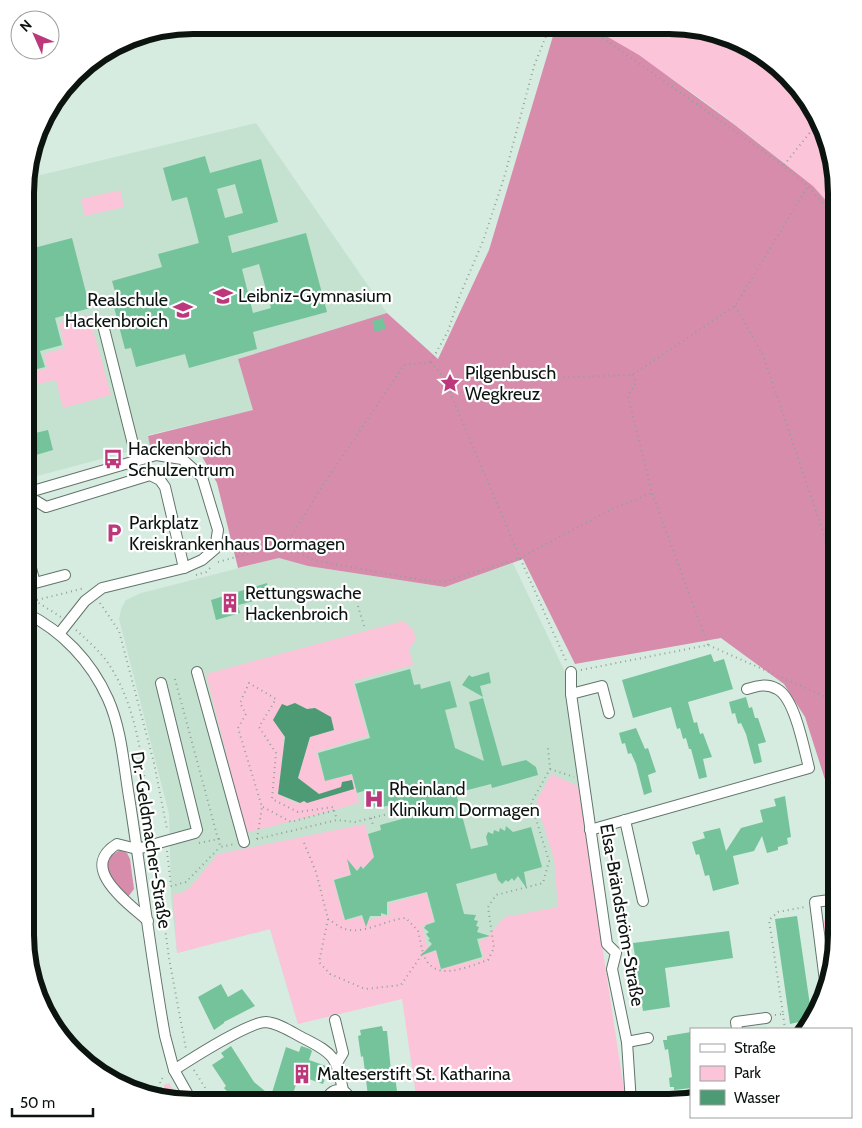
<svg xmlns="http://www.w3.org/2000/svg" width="862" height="1128" viewBox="0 0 862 1128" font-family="Cabin,sans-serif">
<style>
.built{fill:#c5e2d1}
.green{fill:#fcc4d9;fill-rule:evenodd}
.forest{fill:#d78cab}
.water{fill:#4c9b75}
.building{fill:#74c39b;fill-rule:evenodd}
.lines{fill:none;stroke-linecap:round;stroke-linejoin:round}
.minor-casing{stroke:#62756a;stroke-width:12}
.path{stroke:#91a198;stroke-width:2;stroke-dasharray:1 4;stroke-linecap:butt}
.minor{stroke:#fff;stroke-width:10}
.labels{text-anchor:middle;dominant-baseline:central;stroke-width:4.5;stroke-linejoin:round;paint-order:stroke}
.poi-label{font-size:18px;fill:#0c1410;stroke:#fff;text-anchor:start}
.street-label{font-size:18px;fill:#0c1410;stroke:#fff}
.rim{fill:none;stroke:#0c1410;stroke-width:6}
</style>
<rect width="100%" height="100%" fill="#d7ece0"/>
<g class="built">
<path d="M 256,123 L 387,313 L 238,359 L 254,410 L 148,435 L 150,446 L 26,479 L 26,180 L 28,178 Z"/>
<path d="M 279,558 L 308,566 L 445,587 L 513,563 L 565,672 L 603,945 L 298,1024 L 270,929 L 177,953 L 171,897 L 169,814 L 119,619 L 121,609 L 126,600 L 141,593 Z"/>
</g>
<g class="green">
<path d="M 589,26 L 692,26 L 771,59 L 820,118 L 837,192 L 837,213 C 812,185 784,163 755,140 C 702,98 647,60 589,26 Z"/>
<path d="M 120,190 L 124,207 L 85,216 L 81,199 Z"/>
<path d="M 89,315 L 111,395 L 63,408 L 56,380 L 34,385 L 31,373 L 47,368 L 44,354 L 65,348 L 59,323 Z"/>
<path d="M 403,621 L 413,630 L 416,639 L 409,649 L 413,665 L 353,681 L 368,736 L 316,752 L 325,781 L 352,774 L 359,803 L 246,833 L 206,674 ZM 295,703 L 307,709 L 315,708 L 334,730 L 310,737 L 298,778 L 319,794 L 342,787 L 295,803 L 279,794 L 287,706 Z"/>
<path d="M 551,774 L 578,786 L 626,1103 L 417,1102 L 402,999 L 298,1024 L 270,929 L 177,953 L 173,894 L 184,892 L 191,886 L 218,854 L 365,824 L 375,863 L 349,871 L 350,875 L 333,879 L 344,920 L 362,917 L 364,921 L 391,914 L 388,904 L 426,893 L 434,921 L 422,926 L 429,953 L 436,951 L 440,969 L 484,958 L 479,941 L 485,939 L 505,917 L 558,907 L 554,859 L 536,802 Z"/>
<path d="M 837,918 L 837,947 L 828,973 L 820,920 Z"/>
<path d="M 169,1083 L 181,1102 L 164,1099 L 164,1085 Z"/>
</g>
<g class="forest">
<path d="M 556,26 L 589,26 L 639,55 L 735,125 L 813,186 L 837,213 L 837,817 L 805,717 L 784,684 L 721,638 L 575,664 L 523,559 L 445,587 L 308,566 L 279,558 L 238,568 L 217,483 L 200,453 L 179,448 L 150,446 L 148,436 L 253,410 L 238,359 L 387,313 L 438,359 L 489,250 Z"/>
<path d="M 120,850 L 127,853 L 130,859 L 134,889 L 128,897 C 118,885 101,872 110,856 Z"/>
</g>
<path class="water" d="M 295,703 L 307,709 L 315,708 L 331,717 L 334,730 L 310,737 L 298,778 L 319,794 L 341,787 L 342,782 L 352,780 L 354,789 L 307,803 L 304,801 L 300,803 L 278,794 L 285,737 L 273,720 L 282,704 L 287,706 Z"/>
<g class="building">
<path d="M 205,156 L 210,173 L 261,159 L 278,222 L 228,236 L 232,253 L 306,233 L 327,312 L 253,332 L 257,349 L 189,368 L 185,354 L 136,367 L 131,348 L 125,349 L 111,296 L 116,295 L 112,281 L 162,267 L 158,254 L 199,243 L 187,197 L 172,201 L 163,168 ZM 235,184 L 243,213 L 225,218 L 217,189 ZM 259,264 L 271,308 L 253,313 L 242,269 Z"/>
<path d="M 72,238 L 90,308 L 55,318 L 62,345 L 40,351 L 45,367 L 26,372 L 26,250 Z"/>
<path d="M 383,318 L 386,329 L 375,332 L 372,321 Z"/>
<path d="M 48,430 L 53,450 L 36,455 L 31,434 Z"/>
<path d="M 267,583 L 270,597 L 238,605 L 240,613 L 216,620 L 211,600 Z"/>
<path d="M 711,654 L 714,662 L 724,659 L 733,689 L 688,702 L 694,723 L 697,722 L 700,734 L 703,733 L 712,757 L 703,759 L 707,777 L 699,779 L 691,749 L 689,749 L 686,738 L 683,739 L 680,728 L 677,729 L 671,707 L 633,718 L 622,680 Z"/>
<path d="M 410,669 L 414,685 L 420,684 L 421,689 L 450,681 L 457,707 L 445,710 L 455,748 L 484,761 L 469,702 L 483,698 L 502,766 L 526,760 L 536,767 L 538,775 L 492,788 L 491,784 L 456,793 L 471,849 L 488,845 L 486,837 L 488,832 L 493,834 L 494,830 L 499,832 L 500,828 L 505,831 L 506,826 L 513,832 L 531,827 L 542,867 L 524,872 L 527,889 L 518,876 L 514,881 L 512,878 L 508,882 L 506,880 L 502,884 L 498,880 L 496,873 L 456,884 L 464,914 L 476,915 L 474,920 L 478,921 L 476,926 L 479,927 L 477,932 L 490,936 L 477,939 L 482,957 L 441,969 L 436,950 L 420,956 L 432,944 L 428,940 L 430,939 L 426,934 L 429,932 L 424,928 L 426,925 L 435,922 L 427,892 L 387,902 L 387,915 L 381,913 L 381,916 L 370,916 L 366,927 L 362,915 L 345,920 L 334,880 L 351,875 L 347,859 L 357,871 L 361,866 L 363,869 L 374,857 L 368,834 L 381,830 L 380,825 L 402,819 L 398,803 L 375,809 L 370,789 L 357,793 L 352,774 L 325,781 L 318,753 L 370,738 L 355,684 Z"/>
<path d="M 489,672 L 491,683 L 480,686 L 483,697 L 462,685 L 469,675 L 472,677 Z"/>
<path d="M 746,697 L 749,708 L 752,707 L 755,718 L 758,718 L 766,742 L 758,744 L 762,762 L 754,764 L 746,734 L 741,723 L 738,724 L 735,713 L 732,714 L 729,702 Z"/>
<path d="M 636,728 L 645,749 L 648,748 L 656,772 L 648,775 L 652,792 L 644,795 L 636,764 L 631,753 L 628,754 L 625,743 L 622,744 L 619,733 Z"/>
<path d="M 785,796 L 791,837 L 787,838 L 788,844 L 778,847 L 778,850 L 767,853 L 762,836 L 754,851 L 733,856 L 739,884 L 713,891 L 709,875 L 705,876 L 699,854 L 696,855 L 692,842 L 705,838 L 703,832 L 720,828 L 726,851 L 741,828 L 763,822 L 760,810 L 776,806 L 774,799 Z"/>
<path d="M 797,916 L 812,1019 L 790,1024 L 775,919 Z"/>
<path d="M 729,931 L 733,958 L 665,968 L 670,1007 L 643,1011 L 633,943 Z"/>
<path d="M 221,984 L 228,997 L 242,989 L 255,1006 L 224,1022 L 224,1023 L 214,1030 L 198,997 Z"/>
<path d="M 382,1026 L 383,1031 L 387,1031 L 391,1071 L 394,1070 L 397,1091 L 394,1092 L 395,1097 L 372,1101 L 371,1095 L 368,1096 L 363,1056 L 361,1057 L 358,1036 L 361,1035 L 360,1030 Z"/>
<path d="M 691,1032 L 691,1088 L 674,1090 L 674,1087 L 670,1087 L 669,1078 L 672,1077 L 668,1049 L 665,1050 L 663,1040 L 667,1040 L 667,1036 Z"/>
<path d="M 231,1046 L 254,1082 L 271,1096 L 286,1047 L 299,1052 L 301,1046 L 310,1049 L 312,1051 L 309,1060 L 329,1067 L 323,1084 L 303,1077 L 302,1081 L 298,1079 L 290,1102 L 237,1102 L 224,1088 L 226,1086 L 212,1065 L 224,1057 L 221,1053 Z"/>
</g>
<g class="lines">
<defs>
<g id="minor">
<path d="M 103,325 L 137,460"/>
<path d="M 26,493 L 156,455 L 182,459 L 202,477 L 218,530 L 215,549 L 202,560 L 184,568 L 102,588 L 85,601 L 59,634"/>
<path d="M 26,495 L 46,507 L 150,475 L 160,480 L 165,487 L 184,568"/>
<path d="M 26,550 L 35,583 L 65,575"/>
<path d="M 26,613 C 62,631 91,661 108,699 C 122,730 124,769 130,803 C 142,880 151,958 165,1036 L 174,1070 L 192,1102"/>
<path d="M 197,672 L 244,842"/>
<path d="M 571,672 L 571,694 L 607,944 L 616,953 L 612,969 L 627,1042 L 631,1103"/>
<path d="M 571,694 L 602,686 L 609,713"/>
<path d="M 625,820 L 643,901"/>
<path d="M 590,830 L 809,768 C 804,749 795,698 777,689 C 767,683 757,686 747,689"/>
<path d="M 148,921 C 127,902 78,868 117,844 L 137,849 L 195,833 L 197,830 L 161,683"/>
<path d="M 825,981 L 815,902 L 837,899"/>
<path d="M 335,1020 L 343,1053 L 337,1063"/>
<path d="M 737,1029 L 736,1022 L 766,1018"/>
<path d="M 627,1042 L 648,1038"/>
<path d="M 174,1070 C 191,1059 249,1022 266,1022 C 279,1023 293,1033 305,1039 C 335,1054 336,1058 343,1090"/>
<path d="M 326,1102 C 330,1086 347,1086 351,1102"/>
</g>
</defs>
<use href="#minor" class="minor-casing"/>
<g class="path">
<path d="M 586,26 L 784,166 L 808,186 L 837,220"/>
<path d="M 784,165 L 820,120"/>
<path d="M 735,306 L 763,355 L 837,573"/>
<path d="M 431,362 L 444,378 L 549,378 L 632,375 L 735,306 L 808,186"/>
<path d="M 431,362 L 448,331 L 460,295 L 483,241 L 504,178 L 534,66 L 550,26"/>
<path d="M 632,375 L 636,382 L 628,396 L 652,493 L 708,645"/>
<path d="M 444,378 L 520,558 L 612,509 L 652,493"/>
<path d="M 287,543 L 292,549 L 313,560 L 421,580 L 443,582 L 520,558 L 567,663"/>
<path d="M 218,562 L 287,543 L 323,485 L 404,365 L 431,362"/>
<path d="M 196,575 L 206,572 L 211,567"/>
<path d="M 26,595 L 61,617"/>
<path d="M 37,600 L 85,588"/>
<path d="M 100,603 L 119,631 L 154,763 L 167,829"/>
<path d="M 358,606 L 364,626"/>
<path d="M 76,630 C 88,641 101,652 110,666 C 141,714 144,779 152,835"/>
<path d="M 581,670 L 708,645 L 837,702"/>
<path d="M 175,679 L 218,839"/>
<path d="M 550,769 L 574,777"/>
<path d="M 263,807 L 291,822 L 335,810"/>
<path d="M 371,818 L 373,825"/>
<path d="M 257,839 L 262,807 L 238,728 L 246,714 L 240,703 L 249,683 L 276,699 L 259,727 L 276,753 L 272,799 L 298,812 L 333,807 L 337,820"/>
<path d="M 257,839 L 337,820 L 355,822 L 400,811"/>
<path d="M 199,843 L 219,839 L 220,847 L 235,844"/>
<path d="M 304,843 L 316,872 L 328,919 L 319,962 L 330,974 L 365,989 L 401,985 L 423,953 L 418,931 L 406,918 C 387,919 364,935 345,929 C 339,927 333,922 328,919"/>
<path d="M 167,851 L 171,886"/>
<path d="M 155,854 L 169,958 L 186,1049"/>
<path d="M 161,889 L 186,882 L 220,847"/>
<path d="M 423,953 C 433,984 466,967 488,960 L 494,948 L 488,907 L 496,895 L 543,883 L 549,861 L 531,803 L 550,769 L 548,748"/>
<path d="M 783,1014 L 785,1029"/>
<path d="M 775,1015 L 783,1014 L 769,920 L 778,912 L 805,907"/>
<path d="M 194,1070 L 214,1102"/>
<path d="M 162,1098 L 160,1081 L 165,1075"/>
</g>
<use href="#minor" class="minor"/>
</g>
<defs>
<symbol id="school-bare" viewBox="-9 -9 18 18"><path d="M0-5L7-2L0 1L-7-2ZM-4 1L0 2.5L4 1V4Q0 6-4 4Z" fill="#bd377b" stroke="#fff" stroke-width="2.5" paint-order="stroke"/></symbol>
<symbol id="sight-bare" viewBox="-9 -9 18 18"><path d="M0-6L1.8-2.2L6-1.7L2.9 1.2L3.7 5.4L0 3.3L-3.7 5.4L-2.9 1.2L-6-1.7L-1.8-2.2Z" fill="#bd377b" stroke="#fff" stroke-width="2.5" paint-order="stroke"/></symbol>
<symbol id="bus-bare" viewBox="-9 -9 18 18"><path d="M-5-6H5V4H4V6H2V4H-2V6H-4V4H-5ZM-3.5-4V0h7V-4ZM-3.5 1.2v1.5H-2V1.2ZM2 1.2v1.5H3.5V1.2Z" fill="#bd377b" stroke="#fff" stroke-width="2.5" paint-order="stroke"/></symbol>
<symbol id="parking-bare" viewBox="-9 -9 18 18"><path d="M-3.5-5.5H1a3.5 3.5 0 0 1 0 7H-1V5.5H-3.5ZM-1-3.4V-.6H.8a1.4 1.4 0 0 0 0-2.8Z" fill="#bd377b" stroke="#fff" stroke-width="2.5" paint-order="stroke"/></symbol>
<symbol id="building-bare" viewBox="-9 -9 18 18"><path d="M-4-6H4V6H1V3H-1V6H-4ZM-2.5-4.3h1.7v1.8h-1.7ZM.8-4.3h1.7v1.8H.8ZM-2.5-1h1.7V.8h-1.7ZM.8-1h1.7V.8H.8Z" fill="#bd377b" stroke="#fff" stroke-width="2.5" paint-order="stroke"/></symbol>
<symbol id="hospital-bare" viewBox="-9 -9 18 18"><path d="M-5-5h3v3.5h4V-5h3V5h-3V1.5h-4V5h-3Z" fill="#bd377b" stroke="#fff" stroke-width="2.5" paint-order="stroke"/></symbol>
</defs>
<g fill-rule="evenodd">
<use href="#school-bare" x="209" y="282" width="28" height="28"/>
<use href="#school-bare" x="169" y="296" width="28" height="28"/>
<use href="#sight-bare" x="436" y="369" width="28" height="28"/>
<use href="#bus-bare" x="99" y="445" width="28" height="28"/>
<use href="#parking-bare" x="100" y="519" width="28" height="28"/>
<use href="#building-bare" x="216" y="589" width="28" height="28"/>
<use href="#hospital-bare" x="360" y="785" width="28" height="28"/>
<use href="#building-bare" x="288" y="1060" width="28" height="28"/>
</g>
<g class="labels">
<g class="poi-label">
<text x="238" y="296">Leibniz-Gymnasium</text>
<text x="168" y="300" text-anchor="end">Realschule<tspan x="168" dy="21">Hackenbroich</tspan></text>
<text x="465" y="373">Pilgenbusch<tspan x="465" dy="21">Wegkreuz</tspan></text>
<text x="128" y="449">Hackenbroich<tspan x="128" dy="21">Schulzentrum</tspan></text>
<text x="129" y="523">Parkplatz<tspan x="129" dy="21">Kreiskrankenhaus Dormagen</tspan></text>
<text x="245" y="593">Rettungswache<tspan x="245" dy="21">Hackenbroich</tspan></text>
<text x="389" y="789">Rheinland<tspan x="389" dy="21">Klinikum Dormagen</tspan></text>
<text x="317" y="1074">Malteserstift St. Katharina</text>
</g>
<g class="street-label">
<text transform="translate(151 840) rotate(81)">Dr.-Geldmacher-Straße</text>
<text transform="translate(622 915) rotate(80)">Elsa-Brändström-Straße</text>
</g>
</g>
<path d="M0 0H862V1128H0ZM193 34H669A159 159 0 0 1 828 193V935A159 159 0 0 1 669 1094H193A159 159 0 0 1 34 935V193A159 159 0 0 1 193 34Z" fill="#fff" fill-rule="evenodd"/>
<path class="rim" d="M193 34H669A159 159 0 0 1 828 193V935A159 159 0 0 1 669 1094H193A159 159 0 0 1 34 935V193A159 159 0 0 1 193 34Z"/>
<rect x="690" y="1028" width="162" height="90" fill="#ffffff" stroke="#9ea19f"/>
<rect x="700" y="1044" width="25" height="8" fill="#ffffff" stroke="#9ea19f"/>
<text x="734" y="1053" font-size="15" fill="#0c1410">Straße</text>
<rect x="700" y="1066" width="25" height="15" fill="#fcc4d9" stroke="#9ea19f"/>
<text x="734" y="1078" font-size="15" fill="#0c1410">Park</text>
<rect x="700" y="1090" width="25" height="15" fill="#4c9b75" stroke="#9ea19f"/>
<text x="734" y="1103" font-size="15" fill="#0c1410">Wasser</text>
<g transform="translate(35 35) rotate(315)"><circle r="24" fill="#ffffff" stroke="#9ea19f"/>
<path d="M0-4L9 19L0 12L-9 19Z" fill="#bd377b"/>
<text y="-8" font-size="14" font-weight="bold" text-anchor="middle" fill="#0c1410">N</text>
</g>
<path d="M12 1108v8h81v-8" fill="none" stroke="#0c1410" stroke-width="2.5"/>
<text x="20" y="1108" font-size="15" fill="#0c1410" stroke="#ffffff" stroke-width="4" paint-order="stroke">50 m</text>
</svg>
